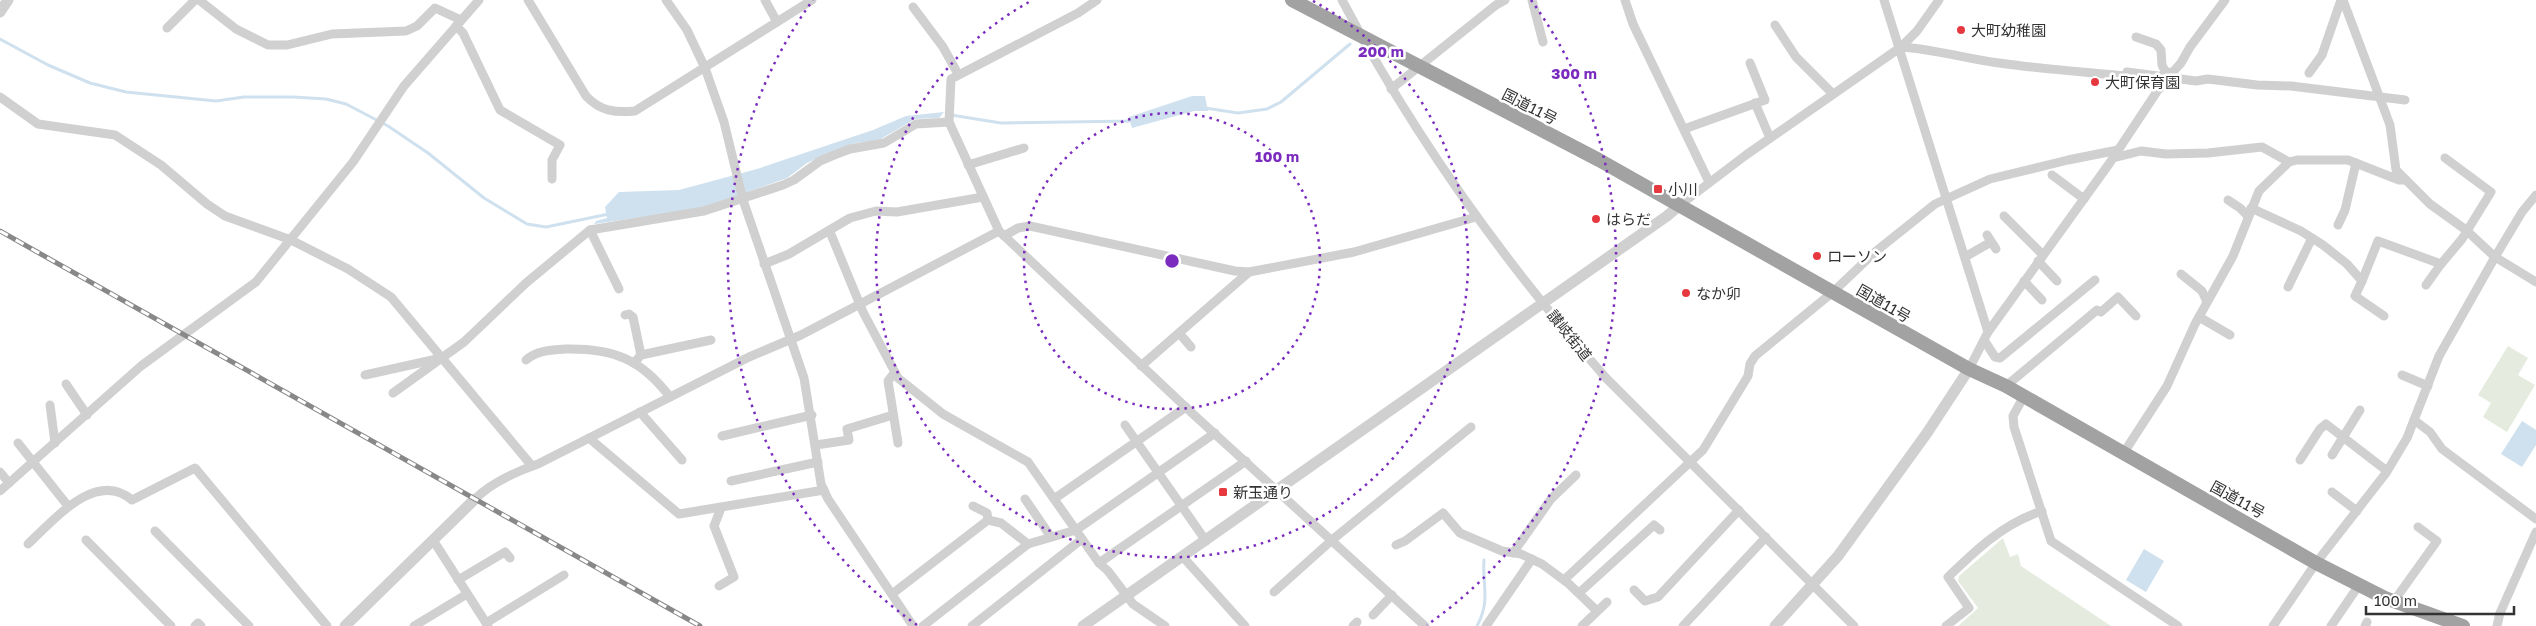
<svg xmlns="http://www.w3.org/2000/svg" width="2536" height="626" viewBox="0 0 2536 626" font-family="'Golos Text','Noto Sans JP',sans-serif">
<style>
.green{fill:#e5ecdf}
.water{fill:#cfe1ee}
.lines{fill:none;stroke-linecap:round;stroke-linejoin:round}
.stream{stroke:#cfe1ee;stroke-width:3}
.minor{stroke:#d0d0d0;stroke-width:9}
.tertiary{stroke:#d0d0d0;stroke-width:11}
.trunk{stroke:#a2a2a2;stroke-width:14}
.rail-casing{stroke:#888;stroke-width:5}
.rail{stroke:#fff;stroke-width:3;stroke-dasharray:9;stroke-linecap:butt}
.ring{fill:none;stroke:#7b2cbf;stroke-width:2.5;stroke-dasharray:2.5 5}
.poi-dot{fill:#e6393f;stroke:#fff;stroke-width:2}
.labels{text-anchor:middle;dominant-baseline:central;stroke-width:5;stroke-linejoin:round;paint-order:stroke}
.poi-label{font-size:15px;fill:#333;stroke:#fff;text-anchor:start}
.street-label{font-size:15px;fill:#333;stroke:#fff}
.centre{fill:#7b2cbf;stroke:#fff;stroke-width:2.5}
.ring-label{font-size:15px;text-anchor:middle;font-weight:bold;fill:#7b2cbf;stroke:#fff;stroke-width:5;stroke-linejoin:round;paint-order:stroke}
</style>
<rect width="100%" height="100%" fill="#fff"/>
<g class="green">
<path d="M 2508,346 L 2528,358 L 2518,375 L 2535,385 L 2507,432 L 2483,417 L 2491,403 L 2478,395 Z"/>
<path d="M 2003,538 L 2010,557 L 2018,554 L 2021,566 L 2111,626 L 1958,626 L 1978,608 L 1958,581 L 1959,576 Z"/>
</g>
<g class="water">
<path d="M 1192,96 L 1205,96 L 1208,111 L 1194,111 L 1132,128 L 1129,117 Z"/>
<path d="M 944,112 L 939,118 L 915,119 L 879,140 L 856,143 L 830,152 L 807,163 L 787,178 L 700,209 L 594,224 L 596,221 L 607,218 L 605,207 L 619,192 L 679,190 L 757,169 L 873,130 L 906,116 Z"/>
<path d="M 2522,421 L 2536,430 L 2536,445 L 2522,467 L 2501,454 Z"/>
<path d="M 2144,549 L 2164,561 L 2146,592 L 2126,580 Z"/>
</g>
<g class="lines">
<g class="stream">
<path d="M 0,39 L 48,65 L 90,83 L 126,92 L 216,101 L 244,97 L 293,97 L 326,99 L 346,104 L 388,126 L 428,153 L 484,198 L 527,224 L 546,227 L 609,214"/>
<path d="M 1205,108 L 1238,113 L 1267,109 L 1281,102 L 1350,44"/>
<path d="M 951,115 L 1001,123 L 1134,121"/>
<path d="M 1477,626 C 1491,600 1482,586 1484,560"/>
</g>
<g class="minor">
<path d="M 199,0 L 236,29 L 268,45 L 287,45 L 332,34 L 406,31 L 417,26 L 435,8 L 461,20"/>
<path d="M 528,0 L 586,96 C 600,111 615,113 635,111 L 812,0"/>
<path d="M 666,0 L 687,30 L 705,68 L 724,122 L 743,200 L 804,378 L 821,484 L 828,499 L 913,626"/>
<path d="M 765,0 L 777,22"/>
<path d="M 1097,0 L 1078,13 L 951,79 L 949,122 L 999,231 L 1193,414 L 1425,626"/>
<path d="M 1342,0 C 1414,137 1504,262 1606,378 L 1854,626"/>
<path d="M 1532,0 L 1543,42"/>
<path d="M 1625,0 L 1633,24 L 1709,182"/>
<path d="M 1884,0 L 1988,332"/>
<path d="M 2343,0 L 2390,125 L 2396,170 L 2430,204 L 2466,230 L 2495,257 L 2536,282"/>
<path d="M 913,7 L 943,47 L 958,74"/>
<path d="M 1775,25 L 1796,57 L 1833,94"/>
<path d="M 456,26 L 463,33 L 500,110 L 560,145 L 552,160 L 552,179"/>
<path d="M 167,28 L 195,0"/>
<path d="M 2136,37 L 2156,44 L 2161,50 L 2162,65 L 2165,71 L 2172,73"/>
<path d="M 1901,47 C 1935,49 1966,59 1999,63 C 2041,69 2084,72 2126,76 L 2127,72 L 2196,81 L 2208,79 L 2257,85 L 2291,86 L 2405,100"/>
<path d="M 2309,73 L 2322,55 L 2341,0"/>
<path d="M 1391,89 L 1496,5 L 1505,0"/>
<path d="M 0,97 L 38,124 L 115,135 L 161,165 L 207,204 L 225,216 L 291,240 L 348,269 L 391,297 L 532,466"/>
<path d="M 1755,103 L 1770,138"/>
<path d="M 1684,129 L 1765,100 L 1750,63"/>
<path d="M 2113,158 L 2141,151 L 2166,154 L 2208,153 L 2262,147 L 2289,162 L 2297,160 L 2348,160 L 2399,180 L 2405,180"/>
<path d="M 968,165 L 1024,148"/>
<path d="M 2052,175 L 2084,199"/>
<path d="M 2228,200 L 2240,208 L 2248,216"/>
<path d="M 1680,205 L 1746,155 L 1901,47 L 1917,31 L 1939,0"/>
<path d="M 2251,208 L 2301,231 L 2323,245 L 2347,264 L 2362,281 L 2355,296 L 2384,316"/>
<path d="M 2004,216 L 2043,255"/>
<path d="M 2338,225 L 2345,210 L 2356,163"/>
<path d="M 590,230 L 619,289"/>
<path d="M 830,232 L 863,312 L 898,378 L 943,414 L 1028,462 L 1099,563 L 1108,571 L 1133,604 L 1165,626"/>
<path d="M 1987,235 L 1996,249"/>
<path d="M 1004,236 L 1018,228 L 1030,226 L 1235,271 L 1249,272 L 1354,252 L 1476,217"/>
<path d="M 1965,257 L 1991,242"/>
<path d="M 2038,261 L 2057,281"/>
<path d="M 764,264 L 789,254 L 850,218 L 876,211 L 897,212 L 983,197"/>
<path d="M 2181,274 L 2202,291 L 2207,302"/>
<path d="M 2024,281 L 2042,300"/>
<path d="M 2362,281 L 2378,241 L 2441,264 L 2462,239 L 2491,192 L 2445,158"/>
<path d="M 2426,285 L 2441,264"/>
<path d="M 2288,287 L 2312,238"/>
<path d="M 625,315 L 629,314 L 633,317 L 641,355"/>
<path d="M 2199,317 L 2230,335"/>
<path d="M 1179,333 L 1191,347"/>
<path d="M 1984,340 L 1995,357 L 2000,358 L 2095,280"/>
<path d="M 526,360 C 537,350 552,350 566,349 C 613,348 641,359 670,397"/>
<path d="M 634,363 L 641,355 L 711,340"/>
<path d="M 1141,366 L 1249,272"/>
<path d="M 1969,369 L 1988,332 L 2109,164 L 2158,90 L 2169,81 L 2172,73 L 2181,63 L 2190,47 L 2225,0"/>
<path d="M 895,372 L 888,381 L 898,443"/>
<path d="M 365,375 L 437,359"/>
<path d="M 2402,375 L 2428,386"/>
<path d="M 66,384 L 87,415"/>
<path d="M 2006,386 L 2097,310 L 2101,312 L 2118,297 L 2136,316"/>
<path d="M 393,393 L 464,342 L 526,283 L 590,230 L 704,211 L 783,185 L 794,180 L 820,161 L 834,155 L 850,149 L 884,143 L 916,124 L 949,122"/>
<path d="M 2024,396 L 2013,416 L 2014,427 L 2051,541 L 2178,626"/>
<path d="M 50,405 L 55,443"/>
<path d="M 640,412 L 682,460"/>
<path d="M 2414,420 L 2430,432 L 2442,449 L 2536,519"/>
<path d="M 1125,425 L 1206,541"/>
<path d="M 722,436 L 812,415"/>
<path d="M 589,438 L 679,514 L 824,490"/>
<path d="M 18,443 L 68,506"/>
<path d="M 816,445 L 849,440 L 847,429 L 893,415"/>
<path d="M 2123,454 L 2167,386 L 2195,324 L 2233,256 L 2259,191 L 2289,162"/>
<path d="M 2332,455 L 2360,410"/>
<path d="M 2300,460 L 2320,429 L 2326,424 L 2387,471"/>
<path d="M 0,472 L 9,483"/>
<path d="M 731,481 L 818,462"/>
<path d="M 0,491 L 141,366 L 256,282 L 353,162 L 404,86 L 479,0"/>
<path d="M 2332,492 L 2357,511"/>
<path d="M 475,499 C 492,482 515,472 538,464 L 749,357 L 801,335 L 999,231"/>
<path d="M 1025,499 L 1051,537"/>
<path d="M 1054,499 L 1186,407"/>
<path d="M 973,506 L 987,513 L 988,520 L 1001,523 L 1028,544"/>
<path d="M 155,531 L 249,626"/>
<path d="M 86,540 L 171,626"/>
<path d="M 433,540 L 488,626"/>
<path d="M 28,544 C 54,520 96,469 132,500 L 195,468 L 327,626"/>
<path d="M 1396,545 L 1405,541 L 1443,513 L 1460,533 L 1502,551 L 1521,554 L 1542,564 L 1569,584 L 1597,611"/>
<path d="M 1513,553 L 1551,499 L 1576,475"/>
<path d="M 1183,557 L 1245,626"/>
<path d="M 1099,563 L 1246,461"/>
<path d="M 458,580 L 505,552 L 510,558"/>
<path d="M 1564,580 L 1703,450 L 1748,376 L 1750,364 L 1755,356 L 1833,292 L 1875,252 L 1935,204 L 1990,179 L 2068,160 L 2118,150"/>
<path d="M 719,586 L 734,577 L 714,526 L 721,508"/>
<path d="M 1634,590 L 1645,601 L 1658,597 L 1739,510"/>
<path d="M 1274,592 L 1332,540 L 1471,427"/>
<path d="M 1579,593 L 1654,525 L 1660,530"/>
<path d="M 892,594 L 988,520"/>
<path d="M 2394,601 L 2437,541 L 2418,527"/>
<path d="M 1373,615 L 1392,595"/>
<path d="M 486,623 L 564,575"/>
<path d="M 195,626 L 198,623 L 201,626"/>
<path d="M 414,626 L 467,594"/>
<path d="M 923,626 L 1028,544 L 1076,530 L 1215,433"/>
<path d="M 972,626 L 1082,539"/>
<path d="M 1353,626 L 1357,622"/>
<path d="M 1486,626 L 1532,559"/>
<path d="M 1582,626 L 1607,602"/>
<path d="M 1683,626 L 1766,537"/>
<path d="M 1946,626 L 1969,608 L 1948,577 C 1976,550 2004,523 2042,511"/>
<path d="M 2273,626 L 2316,563 L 2386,473 L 2407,438 L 2439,356 L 2495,257 L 2522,212 L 2536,195"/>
<path d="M 2331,626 L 2359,585"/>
<path d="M 2365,626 L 2367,622"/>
<path d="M 2497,626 L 2500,613 L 2536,532"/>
</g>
<g class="tertiary">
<path d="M 0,12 L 8,0"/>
<path d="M 345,626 L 475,499"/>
<path d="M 1083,626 L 1667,216 L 1680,205"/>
<path d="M 1775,626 L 1838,556 L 1927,433 L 1969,369"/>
</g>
<path class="trunk" d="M 1292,0 L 1599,160 L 1969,369 L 2006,386 L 2316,563 L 2385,598 L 2463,626"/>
<defs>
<path id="rail" d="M 0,231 L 700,626"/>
</defs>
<use href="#rail" class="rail-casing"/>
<use href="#rail" class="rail"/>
</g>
<g class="ring">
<circle cx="1172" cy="261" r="148"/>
<path d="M1313 1A296 296 0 1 1 1031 1"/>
<path d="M917 625A444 444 0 0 1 813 0M1531 0A444 444 0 0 1 1427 625"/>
</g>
<g class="poi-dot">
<circle cx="1961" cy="30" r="5"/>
<circle cx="2095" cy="82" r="5"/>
<rect x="1653" y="184" width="10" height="10" rx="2.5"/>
<circle cx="1596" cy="219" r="5"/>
<circle cx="1817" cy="256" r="5"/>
<circle cx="1686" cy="293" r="5"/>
<rect x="1218" y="487" width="10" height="10" rx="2.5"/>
</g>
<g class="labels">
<g class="poi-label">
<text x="1971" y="30">大町幼稚園</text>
<text x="2105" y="82">大町保育園</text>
<text x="1668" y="189">小川</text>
<text x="1606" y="219">はらだ</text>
<text x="1827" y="256">ローソン</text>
<text x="1696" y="293">なか卯</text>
<text x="1233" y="492">新玉通り</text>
</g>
<g class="street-label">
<text transform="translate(1530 106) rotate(27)">国道11号</text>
<text transform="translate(1884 303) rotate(30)">国道11号</text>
<text transform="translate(1570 335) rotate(51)">讃岐街道</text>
<text transform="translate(2238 499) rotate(29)">国道11号</text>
</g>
</g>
<circle cx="1172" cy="261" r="8" class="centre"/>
<g class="ring-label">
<text x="1381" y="57">200 m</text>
<text x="1574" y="79">300 m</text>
<text x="1277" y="162">100 m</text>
</g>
<path d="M2366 606v8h148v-8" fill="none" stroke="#333333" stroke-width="2.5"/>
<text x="2374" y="606" font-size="15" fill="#333333" stroke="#ffffff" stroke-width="4" paint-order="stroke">100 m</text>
</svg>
